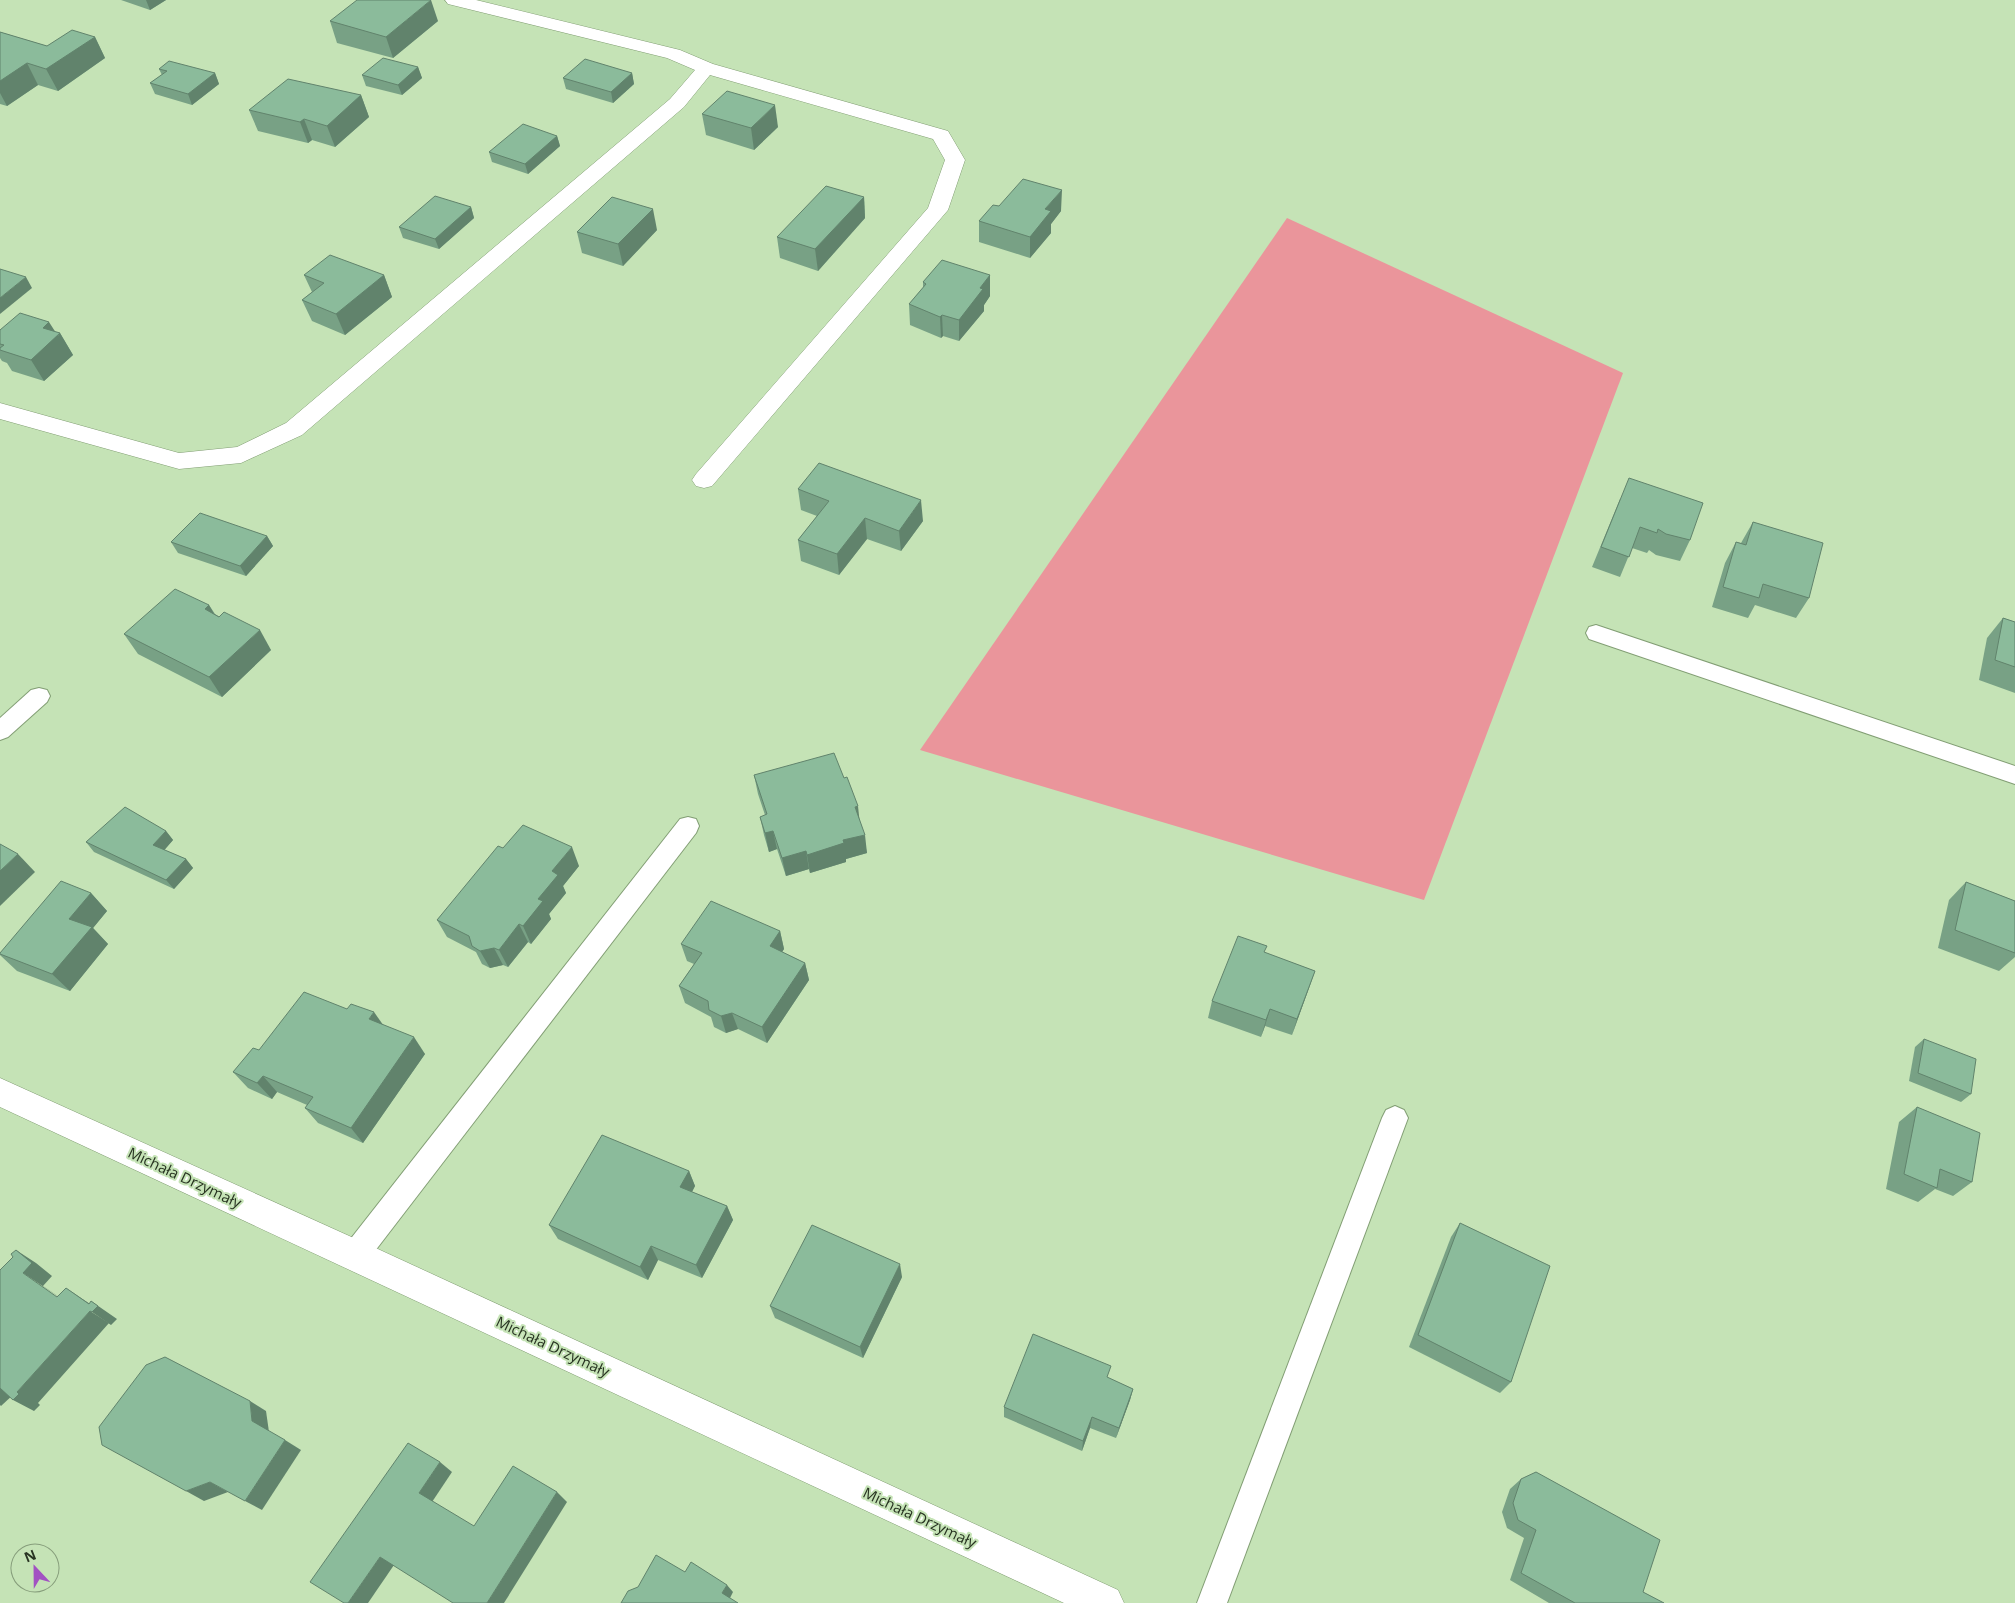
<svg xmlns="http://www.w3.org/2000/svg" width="2015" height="1603" viewBox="0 0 2015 1603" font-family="'Open Sans',sans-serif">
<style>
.green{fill:#ea959b}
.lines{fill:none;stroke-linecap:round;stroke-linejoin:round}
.lane-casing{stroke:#829e74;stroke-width:2}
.street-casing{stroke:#829e74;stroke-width:1}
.lane{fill:#fff;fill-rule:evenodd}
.street{fill:#fff;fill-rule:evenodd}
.wall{fill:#78a185}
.shaded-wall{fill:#61836c}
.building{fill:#8bbb9b;stroke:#61836c}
.labels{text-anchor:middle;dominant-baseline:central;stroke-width:4;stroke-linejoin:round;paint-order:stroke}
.near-street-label{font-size:15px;fill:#283422;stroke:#c5e3b6}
</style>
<rect width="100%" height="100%" fill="#c5e3b6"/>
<path class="green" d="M 1287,218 L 1623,373 L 1424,900 L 920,750 Z"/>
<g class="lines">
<defs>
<g id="lane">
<path d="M 1596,625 L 2015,766 L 2015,784 L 1589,639 L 1586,633 L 1589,627 Z"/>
<path d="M 39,688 L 47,690 L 50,696 L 47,702 L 8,737 L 0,740 L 0,718 L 31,690 Z"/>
<path d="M 688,817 L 696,819 L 699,826 L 696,833 L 365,1264 L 355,1268 L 345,1264 L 341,1255 L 345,1246 L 680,819 Z"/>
<path d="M 1395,1106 L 1404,1110 L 1408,1118 L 1227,1603 L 1197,1603 L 1382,1118 L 1386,1110 Z"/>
</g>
<g id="street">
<path d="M 445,0 L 476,0 L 680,50 L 713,64 L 948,131 L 965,160 L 948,210 L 712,486 L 704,488 L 696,486 L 692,480 L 696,474 L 928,208 L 945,160 L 933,139 L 710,75 L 684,107 L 302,435 L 241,463 L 179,469 L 0,419 L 0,403 L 179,453 L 237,447 L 286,423 L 670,99 L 695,70 L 667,58 L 448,4 Z"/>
<path d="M 0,1078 L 367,1244 L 1118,1590 L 1124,1603 L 1064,1603 L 0,1107 Z"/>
</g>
</defs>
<use href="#lane" class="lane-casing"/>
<use href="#street" class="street-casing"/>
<use href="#lane" class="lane"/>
<use href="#street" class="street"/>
</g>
<g class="wall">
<path d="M 121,0 L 166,0 L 150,10 Z"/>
<path d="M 330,21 L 438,21 L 393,58 L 337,43 Z"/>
<path d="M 0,32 L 47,46 L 95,37 L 105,58 L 58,91 L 38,85 L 7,106 L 0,104 Z"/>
<path d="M 418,67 L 422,78 L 402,95 L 366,86 L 362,75 Z"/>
<path d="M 159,69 L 215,73 L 219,84 L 192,105 L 155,94 L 150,83 L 162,75 Z"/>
<path d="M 632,73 L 634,84 L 613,103 L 566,89 L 563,78 Z"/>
<path d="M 361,95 L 369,117 L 335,147 L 312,140 L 308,143 L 258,131 L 249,110 Z"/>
<path d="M 702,114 L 778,127 L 754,150 L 706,135 Z"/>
<path d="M 557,136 L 560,146 L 528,174 L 492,162 L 489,152 Z"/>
<path d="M 864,197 L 865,218 L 818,271 L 780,258 L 777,237 Z"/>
<path d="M 999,206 L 1061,211 L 1051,224 L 1051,233 L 1030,258 L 979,242 L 979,221 Z"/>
<path d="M 471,207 L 474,218 L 439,249 L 403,238 L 399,227 Z"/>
<path d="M 657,230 L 623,266 L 582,253 L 577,232 Z"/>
<path d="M 304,275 L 384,275 L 392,297 L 345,335 L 312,321 L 302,300 L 312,292 Z"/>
<path d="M 990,275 L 990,296 L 984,305 L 984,311 L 959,341 L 943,336 L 941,338 L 910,325 L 909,304 L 923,288 L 923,282 Z"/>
<path d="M 0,330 L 55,332 L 60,333 L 73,355 L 44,381 L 12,371 L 7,363 L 2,361 L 0,358 Z"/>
<path d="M 798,489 L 923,521 L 901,551 L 867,539 L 839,575 L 801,561 L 798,540 L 817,516 L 801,510 Z"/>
<path d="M 1620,499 L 1690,540 L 1680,561 L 1656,555 L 1649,550 L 1647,553 L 1632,548 L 1620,577 L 1592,567 Z"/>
<path d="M 1753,522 L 1809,598 L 1796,618 L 1755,605 L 1748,618 L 1712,607 L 1725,563 L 1736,542 L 1741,543 Z"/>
<path d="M 267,536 L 273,546 L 246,576 L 178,553 L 171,542 Z"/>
<path d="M 209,605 L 215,614 L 271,650 L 222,697 L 138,654 L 124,634 Z"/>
<path d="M 2003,618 L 2015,622 L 2015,693 L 1979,680 L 1987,638 Z"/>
<path d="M 754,775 L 860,823 L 867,853 L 846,859 L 846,862 L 810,873 L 809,869 L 786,876 L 777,849 L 769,852 L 764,835 L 760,817 L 765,815 L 758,794 Z"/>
<path d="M 166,831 L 173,840 L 164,850 L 186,859 L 193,868 L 174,889 L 94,852 L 86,842 Z"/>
<path d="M 503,848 L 579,866 L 563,886 L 566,893 L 549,914 L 551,919 L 531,944 L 528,942 L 508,967 L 503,965 L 490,968 L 482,964 L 476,952 L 447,937 L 437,920 Z"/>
<path d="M 1966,882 L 2015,901 L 2015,957 L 1999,971 L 1938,948 L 1949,900 Z"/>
<path d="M 91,893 L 107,911 L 93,928 L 108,944 L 70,991 L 17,971 L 0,955 L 0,953 Z"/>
<path d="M 780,931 L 784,949 L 782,952 L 805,963 L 809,980 L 767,1043 L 738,1029 L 726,1033 L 714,1027 L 711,1017 L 685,1003 L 679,986 L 694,964 L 687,961 L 681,944 Z"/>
<path d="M 1265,953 L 1315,971 L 1292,1035 L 1265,1026 L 1261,1037 L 1208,1018 L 1212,1001 Z"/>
<path d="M 382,1024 L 425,1054 L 363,1143 L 318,1123 L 305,1108 L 307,1105 L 277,1092 L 272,1099 L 248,1088 L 233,1072 L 259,1050 Z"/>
<path d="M 1924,1039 L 1971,1094 L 1961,1102 L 1909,1081 L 1915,1047 Z"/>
<path d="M 1917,1107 L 1972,1182 L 1953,1196 L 1935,1189 L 1918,1202 L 1886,1189 L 1899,1122 Z"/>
<path d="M 689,1171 L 695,1186 L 692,1192 L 727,1206 L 733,1220 L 702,1278 L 658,1260 L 648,1280 L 558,1239 L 549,1225 Z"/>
<path d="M 1460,1223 L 1511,1382 L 1500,1393 L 1409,1347 L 1451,1237 Z"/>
<path d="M 902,1277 L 863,1358 L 775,1318 L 770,1306 Z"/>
<path d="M 1108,1378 L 1133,1389 L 1130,1400 L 1116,1438 L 1090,1428 L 1082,1451 L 1004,1417 L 1004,1407 Z"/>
<path d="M 1521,1479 L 1643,1592 L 1664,1603 L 1549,1603 L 1510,1580 L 1524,1538 L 1507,1528 L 1502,1512 L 1510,1489 Z"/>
</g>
<g class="shaded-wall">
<path d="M 146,0 L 166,0 L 150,10 Z"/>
<path d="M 431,0 L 438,21 L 393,58 L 386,37 Z"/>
<path d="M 95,37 L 105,58 L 58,91 L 46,69 Z"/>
<path d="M 27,63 L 38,85 L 7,106 L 0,93 L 0,81 Z"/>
<path d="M 418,67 L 422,78 L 402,95 L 398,85 Z"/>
<path d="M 215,73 L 219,84 L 192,105 L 188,94 Z"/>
<path d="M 632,73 L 634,84 L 613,103 L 611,92 Z"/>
<path d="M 361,95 L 369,117 L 335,147 L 327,126 Z"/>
<path d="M 775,105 L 778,127 L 754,150 L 751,128 Z"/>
<path d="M 304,119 L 312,140 L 308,143 L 300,122 Z"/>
<path d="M 557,136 L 560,146 L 528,174 L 525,164 Z"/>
<path d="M 1062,190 L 1061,211 L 1051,224 L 1051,233 L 1030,258 L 1030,237 L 1045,209 Z"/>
<path d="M 864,197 L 865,218 L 818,271 L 815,249 Z"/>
<path d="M 471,207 L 474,218 L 439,249 L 435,239 Z"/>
<path d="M 653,209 L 657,230 L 623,266 L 618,244 Z"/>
<path d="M 384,275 L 392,297 L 345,335 L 336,314 Z"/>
<path d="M 990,275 L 990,296 L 984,305 L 984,311 L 959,341 L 959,320 L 980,288 Z"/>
<path d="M 26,277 L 32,288 L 0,314 L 0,298 Z"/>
<path d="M 942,315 L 943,336 L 941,338 L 940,317 Z"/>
<path d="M 49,322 L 58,336 L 60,333 L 73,355 L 44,381 L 31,360 L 43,328 Z"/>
<path d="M 921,500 L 923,521 L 901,551 L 899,531 Z"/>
<path d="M 865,518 L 867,539 L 839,575 L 837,554 Z"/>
<path d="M 267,536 L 273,546 L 246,576 L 240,566 Z"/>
<path d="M 209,605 L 221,626 L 205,609 Z"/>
<path d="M 260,630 L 271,650 L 222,697 L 209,677 Z"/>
<path d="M 858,806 L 860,825 L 855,807 Z"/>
<path d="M 166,831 L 173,840 L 161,854 L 153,845 Z"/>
<path d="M 773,831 L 777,849 L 769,852 L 765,833 Z"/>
<path d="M 865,835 L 867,853 L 846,859 L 846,862 L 810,873 L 807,855 L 843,840 Z"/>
<path d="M 572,847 L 579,866 L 563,886 L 566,893 L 549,914 L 551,919 L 531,944 L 523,926 L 538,899 L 552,871 Z"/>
<path d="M 806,851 L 809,869 L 786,876 L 782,858 Z"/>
<path d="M 18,854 L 35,872 L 0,906 L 0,871 Z"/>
<path d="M 186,859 L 193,868 L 174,889 L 166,880 Z"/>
<path d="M 91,893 L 107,911 L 93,928 L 108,944 L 70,991 L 52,974 L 69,919 Z"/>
<path d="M 519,924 L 528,942 L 508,967 L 499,950 Z"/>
<path d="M 780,931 L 784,949 L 774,964 L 770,946 Z"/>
<path d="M 494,948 L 503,965 L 490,968 L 480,951 Z"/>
<path d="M 805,963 L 809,980 L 767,1043 L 762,1027 Z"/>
<path d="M 1315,971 L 1309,988 L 1292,1035 L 1297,1019 Z"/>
<path d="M 1270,1009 L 1265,1026 L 1261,1037 L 1266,1020 Z"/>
<path d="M 374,1012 L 386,1029 L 369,1019 Z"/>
<path d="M 732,1013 L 738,1029 L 726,1033 L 721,1016 Z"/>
<path d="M 414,1037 L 425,1054 L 363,1143 L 351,1128 Z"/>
<path d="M 263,1076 L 277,1092 L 272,1099 L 257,1083 Z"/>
<path d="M 689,1171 L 695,1186 L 687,1201 L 680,1187 Z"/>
<path d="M 727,1206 L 733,1220 L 702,1278 L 696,1265 Z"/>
<path d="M 651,1246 L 658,1260 L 648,1280 L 640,1267 Z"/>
<path d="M 16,1250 L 36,1263 L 52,1276 L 43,1286 L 77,1309 L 23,1273 Z"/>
<path d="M 900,1264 L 902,1277 L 863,1358 L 860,1347 Z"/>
<path d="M 66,1288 L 96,1308 L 91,1301 L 117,1319 L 111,1325 L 92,1312 Z"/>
<path d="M 90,1311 L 109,1323 L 38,1403 L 40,1405 L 34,1411 L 13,1400 L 17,1392 Z"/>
<path d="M 0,1386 L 15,1393 L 1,1406 L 0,1405 Z"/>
<path d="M 1133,1389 L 1130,1400 L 1116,1438 L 1119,1428 Z"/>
<path d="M 250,1401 L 266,1411 L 269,1432 L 252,1421 Z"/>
<path d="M 1092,1417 L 1090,1428 L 1082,1451 L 1083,1441 Z"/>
<path d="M 285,1440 L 301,1450 L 262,1510 L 245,1501 Z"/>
<path d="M 440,1462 L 452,1472 L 432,1502 L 419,1493 Z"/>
<path d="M 210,1482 L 228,1492 L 204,1501 L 186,1491 Z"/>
<path d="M 557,1492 L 567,1502 L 504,1603 L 487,1603 Z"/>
<path d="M 380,1557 L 394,1565 L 368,1603 L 348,1603 Z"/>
<path d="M 727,1585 L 733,1592 L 729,1600 L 722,1593 Z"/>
</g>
<g class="building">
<path d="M 357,0 L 431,0 L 386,37 L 330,21 Z"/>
<path d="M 72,30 L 95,37 L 46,69 L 27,63 L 0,81 L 0,32 L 47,46 Z"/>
<path d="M 383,58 L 418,67 L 398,85 L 362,75 Z"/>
<path d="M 585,59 L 632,73 L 611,92 L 563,78 Z"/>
<path d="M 169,61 L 215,73 L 188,94 L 150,83 L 167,71 L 159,69 Z"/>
<path d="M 288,79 L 361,95 L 327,126 L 304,119 L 300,122 L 249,110 Z"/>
<path d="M 727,91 L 775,105 L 751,128 L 702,114 Z"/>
<path d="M 523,124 L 557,136 L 525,164 L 489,152 Z"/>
<path d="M 1023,179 L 1062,190 L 1045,209 L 1051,211 L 1030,237 L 979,221 L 993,205 L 999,206 Z"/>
<path d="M 826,186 L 864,197 L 815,249 L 777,237 Z"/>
<path d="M 435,196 L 471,207 L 435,239 L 399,227 Z"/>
<path d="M 612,197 L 653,209 L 618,244 L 577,232 Z"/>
<path d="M 330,255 L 384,275 L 336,314 L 302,300 L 324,283 L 304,275 Z"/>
<path d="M 942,260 L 990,275 L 980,288 L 983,289 L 959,320 L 942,315 L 940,317 L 909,304 L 926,284 L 923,282 Z"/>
<path d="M 0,269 L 26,277 L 0,298 Z"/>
<path d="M 20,313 L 49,322 L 43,328 L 60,333 L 31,360 L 0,350 L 0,348 L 4,345 L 0,344 L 0,330 Z"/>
<path d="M 819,463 L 921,500 L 899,531 L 865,518 L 837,554 L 798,540 L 829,501 L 798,489 Z"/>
<path d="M 1629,478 L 1703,503 L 1690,540 L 1666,534 L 1658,529 L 1657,533 L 1640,527 L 1629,557 L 1601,547 Z"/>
<path d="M 200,513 L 267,536 L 240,566 L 171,542 Z"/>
<path d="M 1753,522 L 1823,543 L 1809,598 L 1763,584 L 1759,598 L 1723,587 L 1736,542 L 1746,545 Z"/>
<path d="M 175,589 L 209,605 L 205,609 L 219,617 L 224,612 L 260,630 L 209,677 L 124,634 Z"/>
<path d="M 2003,618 L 2015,622 L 2015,667 L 1995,660 Z"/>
<path d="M 834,753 L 844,778 L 847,777 L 858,806 L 855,807 L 865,835 L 843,840 L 844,843 L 807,855 L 806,851 L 782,858 L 773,831 L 765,833 L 760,817 L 767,814 L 754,775 Z"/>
<path d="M 125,807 L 166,831 L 153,845 L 186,859 L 166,880 L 86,842 Z"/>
<path d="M 523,825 L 572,847 L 552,871 L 558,875 L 538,899 L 543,901 L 523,926 L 519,924 L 499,950 L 494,948 L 480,951 L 472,946 L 469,936 L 437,920 L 498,846 L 503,848 Z"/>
<path d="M 0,844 L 18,854 L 0,871 Z"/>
<path d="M 61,881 L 91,893 L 69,919 L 92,927 L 52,974 L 0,954 L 0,953 Z"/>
<path d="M 1966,882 L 2015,901 L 2015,953 L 1955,930 Z"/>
<path d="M 711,901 L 780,931 L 770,946 L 805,963 L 762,1027 L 732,1013 L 721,1016 L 709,1010 L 708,1001 L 679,986 L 702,953 L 681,944 Z"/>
<path d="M 1238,936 L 1267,946 L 1264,952 L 1315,971 L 1297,1019 L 1270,1009 L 1266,1020 L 1212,1001 Z"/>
<path d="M 304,992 L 347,1009 L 351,1004 L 374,1012 L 369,1019 L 414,1037 L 351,1128 L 305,1108 L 313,1097 L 263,1076 L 257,1083 L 233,1072 L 253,1048 L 259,1050 Z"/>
<path d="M 1924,1039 L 1976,1059 L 1971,1094 L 1918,1073 Z"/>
<path d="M 1917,1107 L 1980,1133 L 1972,1182 L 1940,1169 L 1937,1188 L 1904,1174 Z"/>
<path d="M 602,1135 L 689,1171 L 680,1187 L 727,1206 L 696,1265 L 651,1246 L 640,1267 L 549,1225 Z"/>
<path d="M 1460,1223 L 1550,1266 L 1511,1382 L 1418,1335 Z"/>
<path d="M 812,1225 L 900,1264 L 860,1347 L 770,1306 Z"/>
<path d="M 16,1250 L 32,1263 L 23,1273 L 57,1297 L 66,1288 L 89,1304 L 91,1301 L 98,1306 L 92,1312 L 90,1311 L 17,1392 L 19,1394 L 13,1400 L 0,1388 L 0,1270 L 13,1257 L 11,1254 Z"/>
<path d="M 1033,1334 L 1111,1366 L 1107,1377 L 1133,1389 L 1119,1428 L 1092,1417 L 1083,1441 L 1004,1407 Z"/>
<path d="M 165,1357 L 250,1401 L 252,1421 L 285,1440 L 245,1501 L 210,1482 L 186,1491 L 102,1445 L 99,1427 L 146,1365 Z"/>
<path d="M 408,1443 L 440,1462 L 419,1493 L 474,1526 L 513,1466 L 557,1492 L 487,1603 L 453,1603 L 380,1557 L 348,1603 L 344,1603 L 310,1582 Z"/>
<path d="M 1536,1472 L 1660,1540 L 1643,1592 L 1664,1603 L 1575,1603 L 1521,1573 L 1536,1530 L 1518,1520 L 1513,1503 L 1521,1479 Z"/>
<path d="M 656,1555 L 685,1572 L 691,1562 L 727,1585 L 722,1593 L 738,1603 L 621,1603 L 628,1591 L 638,1587 Z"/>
</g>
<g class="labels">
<g class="near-street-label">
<text transform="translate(185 1177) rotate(25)">Michała Drzymały</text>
<text transform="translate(553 1346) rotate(25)">Michała Drzymały</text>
<text transform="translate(920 1517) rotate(25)">Michała Drzymały</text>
</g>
</g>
<g transform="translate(35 1568) rotate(338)"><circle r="24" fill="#c5e3b6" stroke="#869d7b"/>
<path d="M0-4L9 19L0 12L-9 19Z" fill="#a252c2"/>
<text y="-8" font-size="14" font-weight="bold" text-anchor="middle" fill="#283422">N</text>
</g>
</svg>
